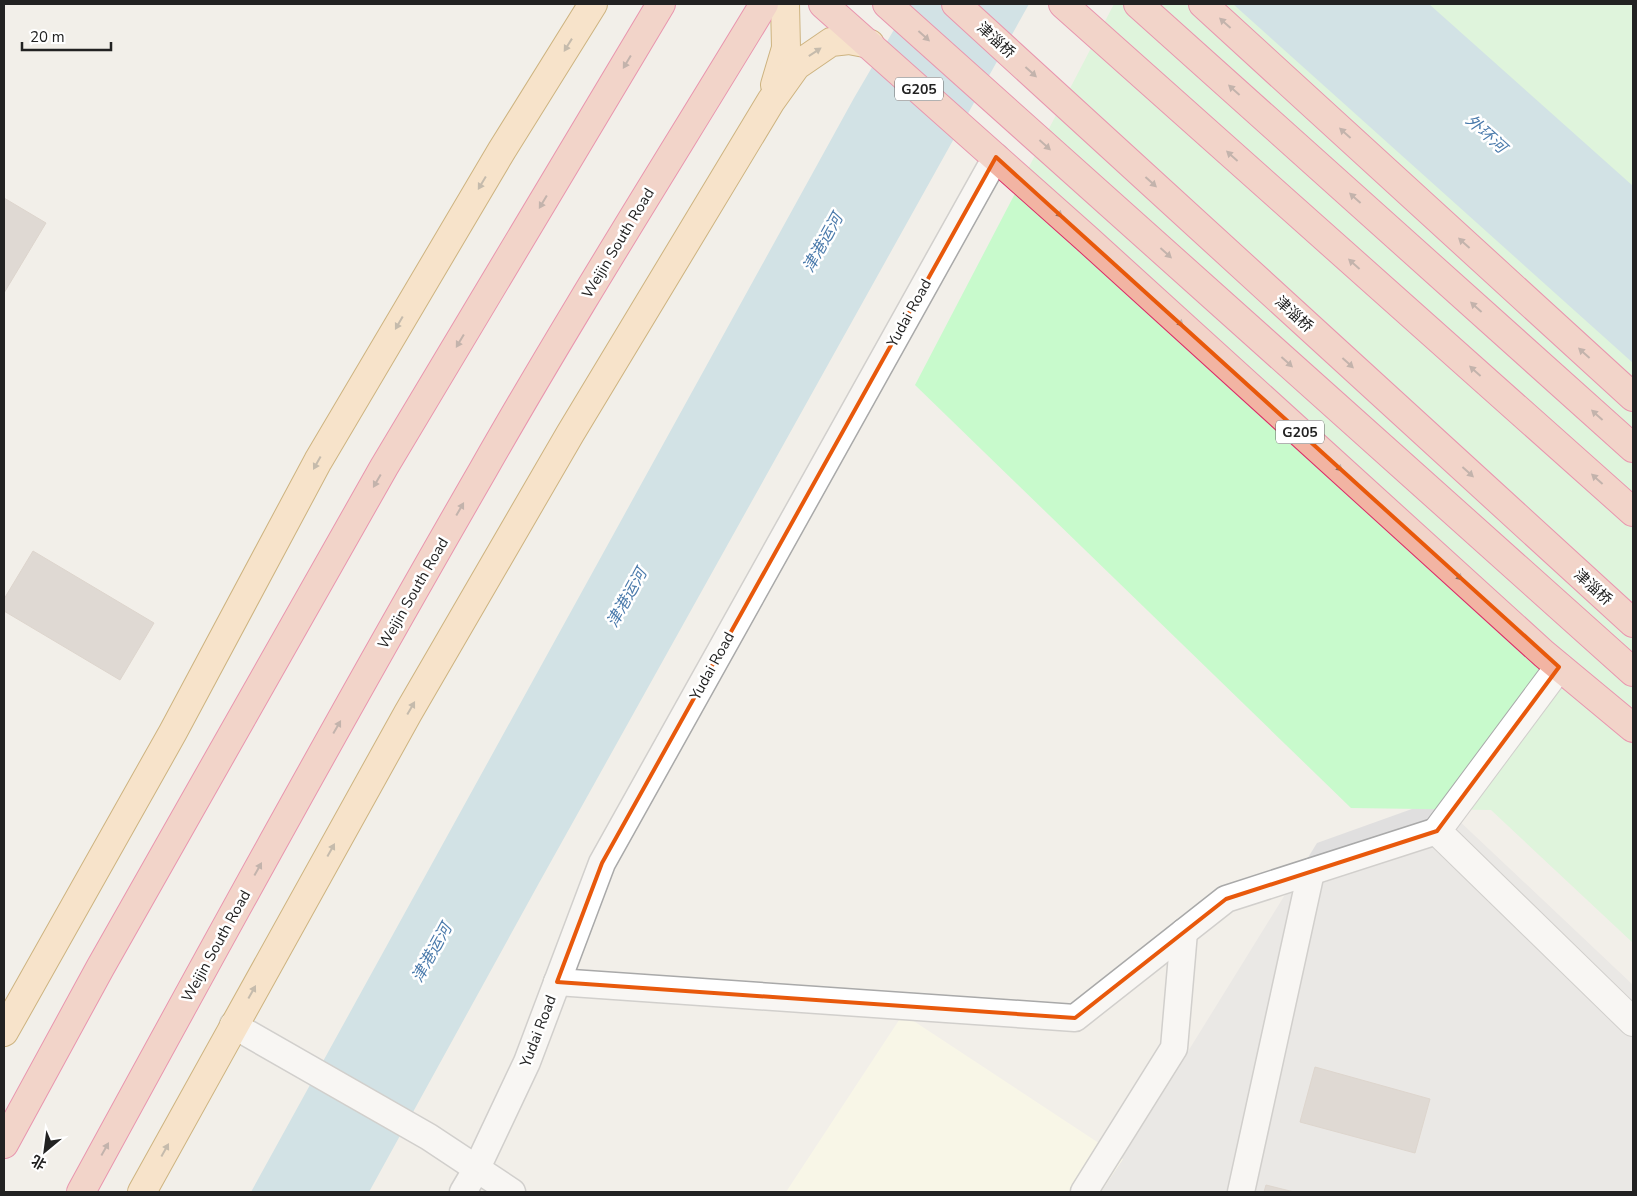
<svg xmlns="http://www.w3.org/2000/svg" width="1637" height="1196" viewBox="0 0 1637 1196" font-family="'Nunito Sans','Noto Sans SC',sans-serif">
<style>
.residential{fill:#e0dfdf}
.education{fill:#ffffe5}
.park{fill:#c8facc}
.water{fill:#aad3df}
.building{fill:#c7bfb8;stroke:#c4b6ab}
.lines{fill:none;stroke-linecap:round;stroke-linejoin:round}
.minor-casing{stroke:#a9a9a9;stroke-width:29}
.tertiary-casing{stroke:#a9a9a9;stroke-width:30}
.primary-casing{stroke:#a06b00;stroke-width:30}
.trunk-casing{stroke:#dc2a67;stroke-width:30}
.minor{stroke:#fff;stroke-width:26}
.tertiary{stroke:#fff;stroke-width:28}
.primary{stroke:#fcd6a4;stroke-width:28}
.trunk{stroke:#f2b4a3;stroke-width:28}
.oneway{fill:#8a6b62}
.oneway2{fill:#8f7c63}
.marked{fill:none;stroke:#e8590c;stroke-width:4;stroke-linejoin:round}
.labels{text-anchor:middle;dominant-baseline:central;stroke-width:5;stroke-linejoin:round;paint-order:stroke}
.shield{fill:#fff;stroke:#646464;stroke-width:1}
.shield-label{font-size:14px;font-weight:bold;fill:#222}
.street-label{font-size:15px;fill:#222;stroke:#fff}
.water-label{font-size:16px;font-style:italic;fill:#4a7aab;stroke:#fff}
</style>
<rect width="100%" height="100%" fill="#f2efe9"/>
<path class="residential" d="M 1437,800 L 1633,985 L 1633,1192 L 1101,1192 L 1317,843 Z"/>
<path class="education" d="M 903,1014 L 1123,1159 L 1101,1192 L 786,1192 Z"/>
<path class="park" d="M 1114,4 L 1633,4 L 1633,943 L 1491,810 L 1351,808 L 915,385 Z"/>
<g class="water">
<path d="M 909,4 L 1029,4 L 539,883 L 369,1192 L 251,1192 L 854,98 Z"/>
<path d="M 1233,4 L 1429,4 L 1633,186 L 1633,363 Z"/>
</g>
<g class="building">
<path d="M 4,198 L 46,223 L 4,293 Z"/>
<path d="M 33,551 L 154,623 L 120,680 L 4,611 L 4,599 Z"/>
<path d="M 1315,1067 L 1430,1099 L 1415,1153 L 1300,1122 Z"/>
<path d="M 1266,1185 L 1294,1192 L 1264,1192 Z"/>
</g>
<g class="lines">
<defs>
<g id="minor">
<path d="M 557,982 L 1075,1018 L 1226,899 L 1437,831"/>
<path d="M 233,1025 L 429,1137 L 512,1192"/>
<path d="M 463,1192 L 476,1170 L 527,1062 L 602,863 L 996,157"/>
<path d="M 1084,1192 L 1174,1048 L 1184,932"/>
<path d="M 1241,1192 L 1311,872"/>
</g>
<path id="tertiary" d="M 1559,667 L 1437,831 L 1633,1022"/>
<g id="primary">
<path d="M 775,85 L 786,48 L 785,4"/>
<path d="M 4,1032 L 173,732 L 318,461 L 502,150 L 593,4"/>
<path d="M 142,1192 L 408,713 L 570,434 L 771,101 L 796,66 L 831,42 L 849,40 L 870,44"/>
</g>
<g id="trunk">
<path d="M 823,4 L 1086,238 L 1544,654 L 1633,728"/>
<path d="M 887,4 L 1633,672"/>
<path d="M 956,4 L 1633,623"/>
<path d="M 1063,4 L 1633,512"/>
<path d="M 1138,4 L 1633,448"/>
<path d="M 1203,4 L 1633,397"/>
<path d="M 4,1144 L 100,968 L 384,467 L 661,4"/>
<path d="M 81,1192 C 213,950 345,709 483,470 C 573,312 670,159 764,4"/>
</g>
</defs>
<use href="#minor" class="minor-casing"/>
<use href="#tertiary" class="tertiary-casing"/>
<use href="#primary" class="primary-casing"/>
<use href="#trunk" class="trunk-casing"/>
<use href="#minor" class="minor"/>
<use href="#tertiary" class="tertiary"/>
<use href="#primary" class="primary"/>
<use href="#trunk" class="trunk"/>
</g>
<defs><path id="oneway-solid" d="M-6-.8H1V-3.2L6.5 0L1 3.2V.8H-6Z" transform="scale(1.25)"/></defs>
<g class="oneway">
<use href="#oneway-solid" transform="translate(1225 23) rotate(-138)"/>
<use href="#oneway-solid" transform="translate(924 36) rotate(42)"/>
<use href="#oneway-solid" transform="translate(627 62) rotate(121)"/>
<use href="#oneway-solid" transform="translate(1031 72) rotate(42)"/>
<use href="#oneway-solid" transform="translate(1234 90) rotate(-138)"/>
<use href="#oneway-solid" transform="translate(1345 133) rotate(-138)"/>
<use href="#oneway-solid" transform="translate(1045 145) rotate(42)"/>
<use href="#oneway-solid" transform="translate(1232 156) rotate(-138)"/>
<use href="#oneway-solid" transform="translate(1151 182) rotate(42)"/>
<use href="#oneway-solid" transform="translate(1355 198) rotate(-138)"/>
<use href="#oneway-solid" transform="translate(543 202) rotate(121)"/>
<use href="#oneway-solid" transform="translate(1057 212) rotate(42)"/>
<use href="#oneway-solid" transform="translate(1464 243) rotate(-138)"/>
<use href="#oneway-solid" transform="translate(1166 253) rotate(42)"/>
<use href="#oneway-solid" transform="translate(1354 264) rotate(-138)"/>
<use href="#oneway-solid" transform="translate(1476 307) rotate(-138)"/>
<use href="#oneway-solid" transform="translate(1178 321) rotate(42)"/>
<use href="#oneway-solid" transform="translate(460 341) rotate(121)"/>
<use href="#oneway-solid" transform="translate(1584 353) rotate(-138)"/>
<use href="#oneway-solid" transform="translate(1287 362) rotate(42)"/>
<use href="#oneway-solid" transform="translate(1348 363) rotate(42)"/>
<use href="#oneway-solid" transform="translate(1475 371) rotate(-138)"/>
<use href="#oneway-solid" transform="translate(1597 415) rotate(-138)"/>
<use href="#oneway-solid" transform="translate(1337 466) rotate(42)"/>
<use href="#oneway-solid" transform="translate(1468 472) rotate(42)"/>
<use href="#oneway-solid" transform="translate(1597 479) rotate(-138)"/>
<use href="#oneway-solid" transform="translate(377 481) rotate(120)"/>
<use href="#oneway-solid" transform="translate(460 509) rotate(-60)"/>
<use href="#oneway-solid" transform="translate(1457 575) rotate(42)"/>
<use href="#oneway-solid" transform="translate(337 727) rotate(-60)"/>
<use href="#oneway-solid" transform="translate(258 869) rotate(-61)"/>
<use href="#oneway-solid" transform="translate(105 1149) rotate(-61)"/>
</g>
<g class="oneway2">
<use href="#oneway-solid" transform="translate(568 45) rotate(122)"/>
<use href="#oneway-solid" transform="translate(815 52) rotate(-34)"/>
<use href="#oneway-solid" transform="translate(482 183) rotate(121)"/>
<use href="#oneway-solid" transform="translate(399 323) rotate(120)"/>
<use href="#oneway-solid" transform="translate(317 463) rotate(119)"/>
<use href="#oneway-solid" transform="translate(411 708) rotate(-60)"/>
<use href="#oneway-solid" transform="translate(331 850) rotate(-61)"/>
<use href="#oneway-solid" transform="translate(252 992) rotate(-61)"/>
<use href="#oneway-solid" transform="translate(165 1150) rotate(-61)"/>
</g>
<path d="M0 0H1637V1196H0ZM 996,157 L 1559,667 L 1437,831 L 1226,899 L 1075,1018 L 557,982 L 602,863 Z" fill="#f2efe9" fill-opacity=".55" fill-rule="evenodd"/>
<path class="marked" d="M 996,157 L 1559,667 L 1437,831 L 1226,899 L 1075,1018 L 557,982 L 602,863 Z"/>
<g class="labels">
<g class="shield">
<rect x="895" y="77.5" width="48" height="23" rx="4"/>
<rect x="1276" y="420.5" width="48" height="23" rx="4"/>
</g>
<g class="shield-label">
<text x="919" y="89">G205</text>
<text x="1300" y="432">G205</text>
</g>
<g class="street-label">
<text transform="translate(996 40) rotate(42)">津淄桥</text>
<text transform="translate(618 243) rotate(-59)">Weijin South Road</text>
<text transform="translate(909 313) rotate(-61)">Yudai Road</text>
<text transform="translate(1294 314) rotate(42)">津淄桥</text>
<text transform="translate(1593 587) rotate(42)">津淄桥</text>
<text transform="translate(413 593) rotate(-60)">Weijin South Road</text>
<text transform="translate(712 666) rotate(-61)">Yudai Road</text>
<text transform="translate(216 946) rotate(-61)">Weijin South Road</text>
<text transform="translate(538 1031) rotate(-69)">Yudai Road</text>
</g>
<g class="water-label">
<text transform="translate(1486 134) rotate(42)">外环河</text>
<text transform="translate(823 243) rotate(-61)">津港运河</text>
<text transform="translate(627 598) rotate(-61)">津港运河</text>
<text transform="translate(432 953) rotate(-61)">津港运河</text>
</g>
</g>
<rect width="1637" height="1196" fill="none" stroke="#222222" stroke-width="10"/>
<g transform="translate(45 1151) rotate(209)" stroke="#ffffff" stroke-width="4" paint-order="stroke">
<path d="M0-4L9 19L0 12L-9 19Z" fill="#222222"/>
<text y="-8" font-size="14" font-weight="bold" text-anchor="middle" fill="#222222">北</text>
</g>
<path d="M22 42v8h89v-8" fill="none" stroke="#222222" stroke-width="2.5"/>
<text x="30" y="42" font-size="15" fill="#222222" stroke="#ffffff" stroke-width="4" paint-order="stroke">20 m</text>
</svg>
